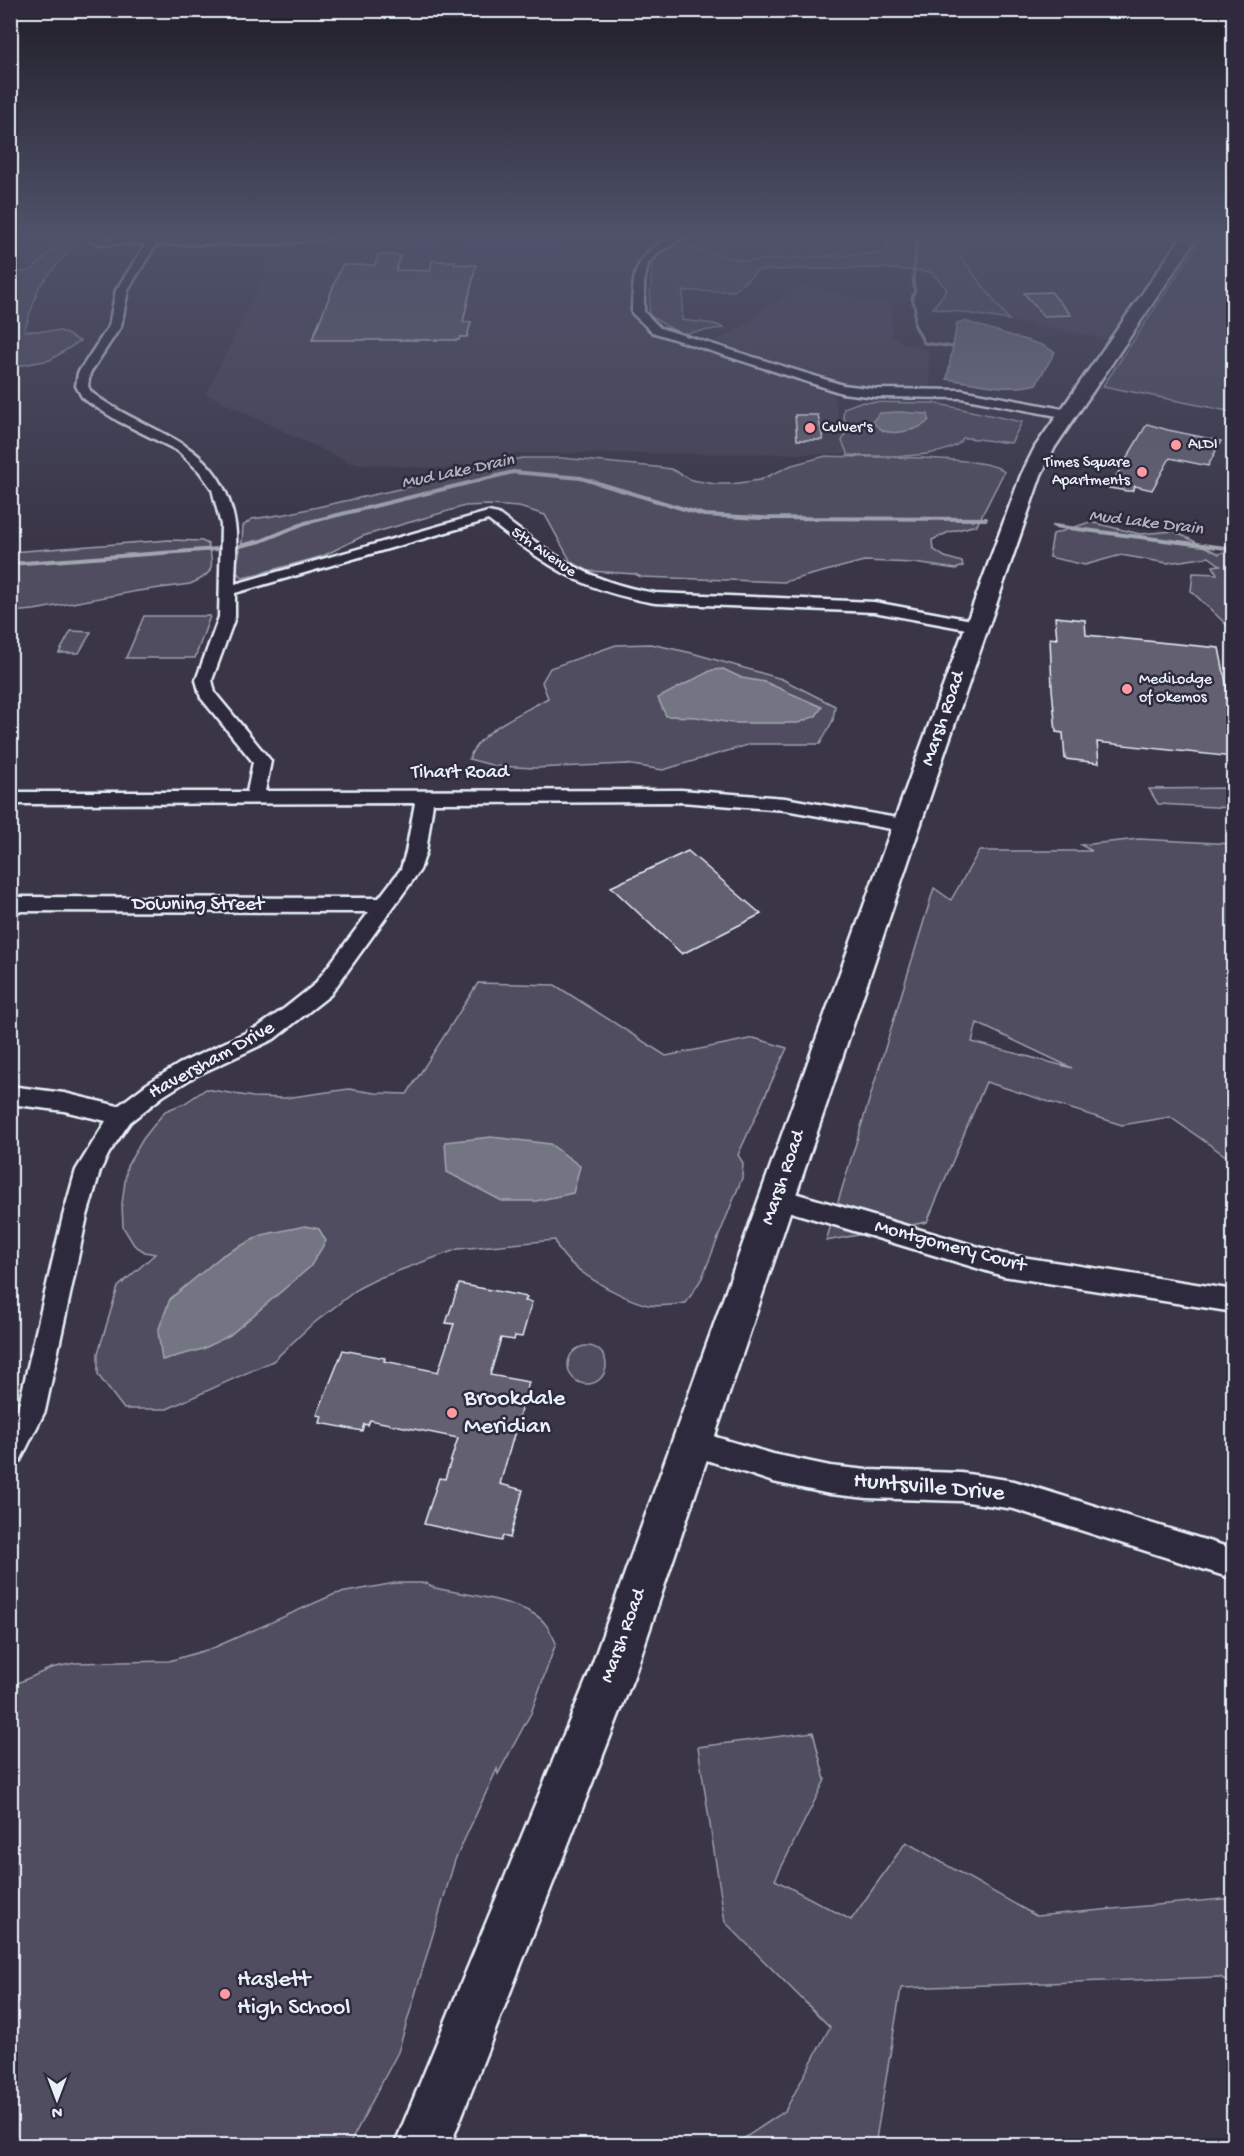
<svg xmlns="http://www.w3.org/2000/svg" width="1244" height="2156" viewBox="0 0 1244 2156" font-family="'Gochi Hand',sans-serif">
<style>
.built{fill:#464354}
.green{fill:#504e5f;stroke:#9ca0ac;stroke-width:1.5;fill-rule:evenodd}
.water{fill:#737482;stroke:#a2a6b1;stroke-width:1.5}
.lines{fill:none;stroke-linecap:round;stroke-linejoin:round}
.stream-far1{stroke:#a2a6b1;stroke-width:3}
.stream{stroke:#a2a6b1;stroke-width:4}
.building{fill:#636171;stroke:#e8f1f8;stroke-width:1.5}
.minor-casing{stroke:#e8f1f8;stroke-width:5}
.secondary-casing{stroke:#e8f1f8;stroke-width:5}
.minor{fill:#2f2a3d;fill-rule:evenodd}
.secondary{fill:#2f2a3d;fill-rule:evenodd}
.poi-dot{fill:#ff9aa2;stroke:#2f2a3d;stroke-width:2}
.labels{text-anchor:middle;dominant-baseline:central;stroke-width:5;stroke-linejoin:round;paint-order:stroke}
.far-poi-label{font-size:16px;fill:#e8f1f8;stroke:#2f2a3d;text-anchor:start}
.far-street-label{font-size:16px;fill:#e8f1f8;stroke:#2f2a3d}
.far-water-label{font-size:18px;font-style:italic;fill:#aeb2bd;stroke:#2f2a3d}
.street-label{font-size:20px;fill:#e8f1f8;stroke:#2f2a3d}
.near-poi-label{font-size:24px;fill:#e8f1f8;stroke:#2f2a3d;text-anchor:start}
.near-street-label{font-size:24px;fill:#e8f1f8;stroke:#2f2a3d}
</style>
<rect width="100%" height="100%" fill="#3a3648"/>
<filter id="ink" filterUnits="userSpaceOnUse"><feTurbulence type="fractalNoise" baseFrequency=".0167" numOctaves="2"/><feDisplacementMap in="SourceGraphic" scale="12" xChannelSelector="R" yChannelSelector="G"/><feConvolveMatrix kernelMatrix="1 2 1 2 8 2 1 2 1" color-interpolation-filters="sRGB"/></filter>
<g filter="url(#ink)">
<g class="built">
<path d="M 284,235 L 425,235 L 422,246 L 532,246 L 638,256 L 632,268 L 631,311 L 637,323 L 653,334 L 672,341 L 833,391 L 846,454 L 516,453 L 449,469 L 350,463 L 206,394 Z"/>
<path d="M 692,235 L 1178,235 L 1106,339 L 1009,320 L 957,251 L 727,265 L 710,276 L 651,259 L 666,247 Z"/>
<path d="M 805,285 L 863,300 L 891,302 L 892,336 L 904,344 L 928,350 L 931,389 L 880,390 L 847,386 L 711,344 L 755,319 L 750,317 Z"/>
</g>
<g class="green">
<path d="M 67,235 L 81,235 L 39,287 L 24,331 L 61,331 L 80,341 L 50,360 L 11,367 L 11,305 L 14,300 L 11,299 L 11,273 L 31,271 Z"/>
<path d="M 885,235 L 944,235 L 1009,320 L 933,308 L 947,289 L 931,272 L 881,268 L 758,270 L 734,291 L 683,291 L 682,320 L 714,324 L 724,328 L 680,334 L 649,315 L 652,264 L 661,253 L 677,245 L 745,261 L 883,253 L 887,250 Z"/>
<path d="M 1204,235 L 1233,235 L 1233,412 L 1103,386 Z"/>
<path d="M 860,402 L 934,403 L 1022,422 L 1011,443 L 968,438 L 963,438 C 952,461 872,456 848,455 L 842,441 L 848,428 L 843,416 L 844,408 Z"/>
<path d="M 826,456 C 855,458 991,454 1004,472 L 977,525 L 949,532 L 932,540 L 933,549 L 945,557 L 962,562 L 963,566 L 956,569 L 914,563 L 864,561 L 784,582 L 641,577 L 635,574 L 589,571 L 571,562 L 545,515 L 519,507 L 488,505 L 465,506 L 363,536 L 323,556 L 243,578 L 235,571 L 242,542 L 243,526 L 252,519 L 286,514 L 422,484 L 485,465 L 523,458 L 562,458 L 656,467 L 671,469 L 692,480 L 715,484 L 731,484 L 760,480 L 792,465 Z"/>
<path d="M 1090,522 L 1140,534 L 1174,531 L 1219,554 L 1233,548 L 1233,627 L 1229,627 L 1191,591 L 1193,573 L 1217,574 L 1213,566 L 1220,565 L 1209,557 L 1167,563 L 1121,555 L 1085,565 L 1049,557 L 1053,534 Z"/>
<path d="M 169,540 L 202,541 L 208,544 C 214,567 215,574 190,584 L 138,591 L 34,610 L 11,612 L 11,552 Z"/>
<path d="M 144,616 L 210,616 L 195,658 L 126,658 Z"/>
<path d="M 71,631 L 91,632 L 79,653 L 59,653 Z"/>
<path d="M 651,644 L 692,653 L 782,679 L 835,706 L 833,720 L 820,744 L 751,744 L 663,770 L 626,764 L 534,768 L 495,766 L 469,759 C 478,730 523,713 548,698 L 542,682 L 550,668 L 616,645 Z"/>
<path d="M 1233,788 L 1233,808 L 1158,804 L 1149,789 Z"/>
<path d="M 1139,839 L 1233,844 L 1233,1161 L 1170,1117 L 1122,1125 L 986,1082 L 927,1222 L 826,1241 L 934,888 L 951,900 L 979,851 L 1092,851 L 1081,845 ZM 977,1023 L 1072,1068 L 972,1042 Z"/>
<path d="M 478,983 L 555,985 L 666,1056 L 754,1038 L 787,1048 L 738,1155 L 743,1163 L 742,1178 L 702,1278 L 686,1303 C 674,1305 660,1307 648,1305 C 622,1299 561,1267 555,1240 L 458,1249 L 379,1278 L 359,1288 L 309,1327 L 273,1361 L 167,1409 L 124,1409 L 98,1375 L 98,1353 L 118,1287 L 155,1254 L 145,1252 L 134,1245 L 123,1227 L 122,1204 L 127,1166 L 143,1139 L 165,1111 L 185,1103 L 206,1089 L 253,1097 L 285,1098 L 349,1089 L 375,1093 L 407,1094 Z"/>
<circle cx="587" cy="1365" r="19"/>
<path d="M 395,1583 L 426,1583 L 435,1588 C 466,1595 505,1598 534,1614 C 545,1620 551,1632 556,1643 L 531,1713 L 498,1774 L 497,1769 L 455,1860 L 398,2052 L 349,2145 L 11,2145 L 11,1686 L 51,1668 L 75,1663 L 169,1661 L 213,1648 L 335,1594 Z"/>
<path d="M 813,1732 L 825,1780 L 775,1880 L 851,1920 L 906,1842 L 1036,1916 L 1233,1898 L 1233,1984 L 1220,1977 L 901,1988 L 875,2145 L 734,2145 L 785,2111 L 830,2027 L 725,1922 L 698,1747 Z"/>
</g>
<g class="water">
<path d="M 964,321 L 1042,345 L 1055,352 L 1036,384 C 1007,392 976,383 947,379 L 957,323 Z"/>
<path d="M 899,412 L 928,414 L 929,420 C 921,430 896,435 884,431 C 880,429 876,425 872,422 L 880,413 Z"/>
<path d="M 723,669 L 742,678 L 765,682 L 822,707 L 816,716 L 798,723 L 732,723 L 696,717 L 666,716 L 658,698 L 712,670 Z"/>
<path d="M 492,1137 L 550,1144 L 580,1166 L 573,1193 L 536,1201 L 502,1201 L 447,1172 L 445,1142 Z"/>
<path d="M 305,1226 L 319,1229 L 326,1241 L 310,1267 L 230,1335 L 203,1349 L 162,1360 L 158,1331 L 170,1299 L 223,1255 L 262,1235 Z"/>
</g>
<g class="lines">
<path class="stream-far1" d="M 917,235 C 918,250 910,280 915,290 L 912,298 L 915,309 L 914,324 L 924,343 L 953,347"/>
<g class="stream">
<path d="M 1054,526 L 1234,549"/>
<path d="M 10,564 L 231,548 L 261,541 L 305,523 L 513,472 L 581,478 L 704,515 L 761,518 L 986,519"/>
</g>
</g>
<g class="building">
<path d="M 378,255 L 401,255 L 396,270 L 430,271 L 432,261 L 455,261 L 454,264 L 476,265 L 463,322 L 471,322 L 467,337 L 460,337 L 459,340 L 312,340 L 342,265 L 375,265 Z"/>
<path d="M 1051,292 L 1071,315 L 1043,316 L 1024,293 Z"/>
<path d="M 795,415 L 818,415 L 823,440 L 797,440 Z"/>
<path d="M 1147,424 L 1168,430 L 1221,441 L 1208,466 L 1170,458 L 1152,490 L 1135,486 L 1132,491 L 1127,491 L 1109,488 Z"/>
<path d="M 1055,617 L 1085,620 L 1086,635 L 1219,648 L 1228,693 L 1231,693 L 1233,706 L 1233,757 L 1097,742 L 1099,763 L 1065,759 L 1063,733 L 1056,732 L 1052,689 L 1050,638 L 1057,639 Z"/>
<path d="M 688,851 L 761,914 L 682,954 L 611,887 Z"/>
<path d="M 459,1284 L 527,1297 L 525,1301 L 532,1302 L 522,1337 L 515,1336 L 514,1340 L 501,1338 L 490,1375 L 529,1382 L 500,1484 L 523,1490 L 510,1538 L 503,1536 L 501,1541 L 424,1524 L 439,1478 L 445,1479 L 458,1438 L 370,1420 L 368,1425 L 364,1424 L 362,1431 L 320,1423 L 322,1416 L 317,1415 L 343,1350 L 385,1358 L 384,1361 L 438,1372 L 454,1324 L 446,1323 Z"/>
</g>
<g class="lines">
<defs>
<g id="minor">
<path d="M 92,235 L 102,235 L 102,238 L 273,238 L 337,235 L 332,238 L 273,244 L 156,244 L 128,290 L 121,326 L 90,373 L 88,386 L 91,392 C 149,437 221,437 235,524 C 238,543 235,565 235,584 L 488,512 L 498,514 C 552,555 587,582 655,593 L 874,602 L 977,621 L 985,626 L 977,631 L 874,612 L 655,603 C 579,590 548,566 488,520 L 235,593 L 235,617 L 212,680 L 215,693 L 271,761 L 265,791 L 681,790 L 785,798 L 908,820 L 915,822 L 917,826 L 915,830 L 908,832 L 785,810 L 681,802 L 433,803 L 426,852 L 420,870 L 330,995 L 274,1039 L 195,1076 L 163,1096 L 130,1122 L 109,1153 L 100,1171 L 87,1216 L 45,1411 L 20,1461 L 10,1465 L 10,1423 L 18,1409 L 63,1216 L 76,1170 L 106,1121 L 64,1111 L 10,1104 L 10,1086 L 64,1093 L 118,1106 L 147,1084 L 179,1064 L 258,1027 L 285,1008 L 314,985 L 369,912 L 10,911 L 10,897 L 379,898 L 401,869 L 406,852 L 415,803 L 10,804 L 10,792 L 247,792 L 253,762 L 201,698 L 196,680 L 219,617 L 221,525 L 212,489 L 199,471 L 178,451 L 118,421 L 91,404 L 82,397 L 76,386 L 78,373 L 109,326 L 116,290 L 146,244 L 100,244 L 91,240 Z"/>
<path d="M 674,235 L 687,235 L 659,252 L 648,264 L 644,283 L 644,312 L 660,328 L 843,385 L 876,389 L 961,390 L 1068,410 L 1074,414 L 1068,418 L 961,398 L 876,397 L 842,393 L 652,332 L 632,313 C 633,271 634,255 674,235 Z"/>
<path d="M 777,1188 L 1003,1254 L 1234,1290 L 1234,1312 L 1003,1276 L 768,1205 L 765,1198 L 768,1191 Z"/>
<path d="M 692,1430 L 773,1454 L 830,1466 L 867,1470 L 961,1473 L 1014,1481 L 1234,1549 L 1234,1579 L 1014,1509 L 961,1501 L 867,1498 L 830,1494 L 773,1482 L 682,1452 L 678,1443 L 682,1434 Z"/>
</g>
<path id="secondary" d="M 1183,235 L 1199,235 L 1055,447 L 1041,475 L 945,752 L 634,1676 L 450,2146 L 394,2146 L 588,1676 L 919,752 L 1021,475 L 1035,447 Z"/>
</defs>
<use href="#minor" class="minor-casing"/>
<use href="#secondary" class="secondary-casing"/>
<use href="#minor" class="minor"/>
<use href="#secondary" class="secondary"/>
</g>
</g>
<linearGradient id="sky" x2="0" y2="1"><stop stop-color="#201e28"/><stop offset="0.44" stop-color="#4f526a"/><stop offset="1" stop-color="#4f526a" stop-opacity="0"/></linearGradient>
<rect width="1244" height="537" fill="url(#sky)"/>
<g class="poi-dot">
<circle cx="810" cy="428" r="6"/>
<circle cx="1176" cy="445" r="6"/>
<circle cx="1142" cy="472" r="6"/>
<circle cx="1127" cy="689" r="6"/>
<circle cx="452" cy="1413" r="6"/>
<circle cx="225" cy="1994" r="6"/>
</g>
<g class="labels">
<g class="far-poi-label">
<text x="822" y="428">Culver's</text>
<text x="1188" y="445">ALDI</text>
<text x="1130" y="463" text-anchor="end">Times Square<tspan x="1130" dy="18">Apartments</tspan></text>
<text x="1139" y="680">MediLodge<tspan x="1139" dy="18">of Okemos</tspan></text>
</g>
<g class="far-street-label">
<text transform="translate(543 553) rotate(35)">5th Avenue</text>
</g>
<g class="far-water-label">
<text transform="translate(458 472) rotate(-12)">Mud Lake Drain</text>
<text transform="translate(1146 523) rotate(7)">Mud Lake Drain</text>
</g>
<g class="street-label">
<text transform="translate(944 719) rotate(-71)">Marsh Road</text>
<text x="460" y="773">Tihart Road</text>
<text x="198" y="905">Downing Street</text>
<text transform="translate(212 1061) rotate(-29)">Haversham Drive</text>
<text transform="translate(784 1178) rotate(-71)">Marsh Road</text>
<text transform="translate(950 1247) rotate(15)">Montgomery Court</text>
<text transform="translate(624 1636) rotate(-70)">Marsh Road</text>
</g>
<g class="near-poi-label">
<text x="464" y="1399">Brookdale<tspan x="464" dy="28">Meridian</tspan></text>
<text x="237" y="1980">Haslett<tspan x="237" dy="28">High School</tspan></text>
</g>
<g class="near-street-label">
<text transform="translate(929 1488) rotate(5)">Huntsville Drive</text>
</g>
</g>
<rect width="1244" height="2156" fill="none" stroke="#2f2a3d" stroke-width="36"/>
<rect x="18" y="18" width="1208" height="2120" fill="none" stroke="#e8f1f8" stroke-width="2" filter="url(#ink)"/>
<g transform="translate(57 2099) rotate(180)" stroke="#2f2a3d" stroke-width="4.5" paint-order="stroke">
<path d="M0-4.5L10 22L0 15L-10 22Z" fill="#e8f1f8"/>
<text y="-9" font-size="16" font-weight="bold" text-anchor="middle" fill="#e8f1f8">N</text>
</g>
</svg>
